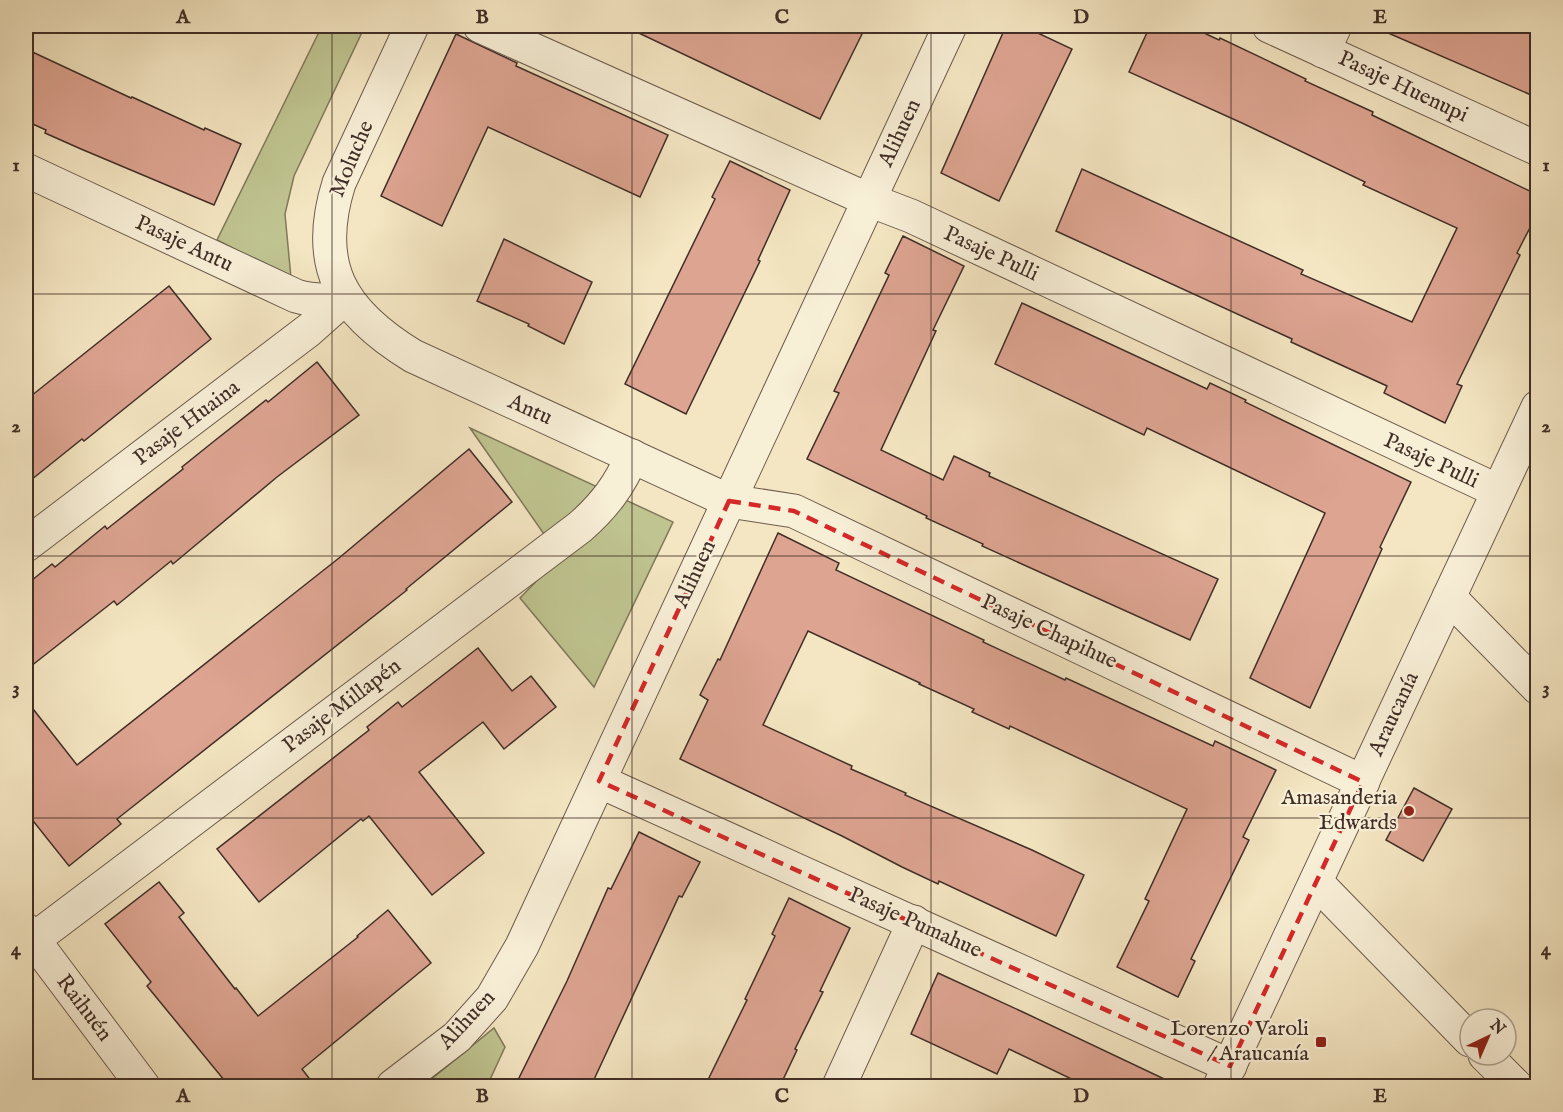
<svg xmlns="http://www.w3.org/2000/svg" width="1563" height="1112" viewBox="0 0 1563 1112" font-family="'IM FELL English',serif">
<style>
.green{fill:#bfc490;stroke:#80795c;stroke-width:1.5}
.building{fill:#dda491;stroke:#402e27;stroke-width:1.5}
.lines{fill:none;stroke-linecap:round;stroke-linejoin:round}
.minor-casing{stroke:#6d5c4e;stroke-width:35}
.tertiary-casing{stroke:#6d5c4e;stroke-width:35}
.minor{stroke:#f8efd7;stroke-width:33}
.tertiary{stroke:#f8efd7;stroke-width:33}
.marked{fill:none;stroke:#d62828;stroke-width:4.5;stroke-dasharray:12 8;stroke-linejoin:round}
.grid{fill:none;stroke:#402e27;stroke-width:1.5;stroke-opacity:0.55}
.poi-dot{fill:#8f2418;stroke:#f8efd7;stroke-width:2}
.labels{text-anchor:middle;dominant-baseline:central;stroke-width:4.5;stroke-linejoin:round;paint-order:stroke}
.street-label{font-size:22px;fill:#402e27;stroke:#f8efd7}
.poi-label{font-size:22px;fill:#402e27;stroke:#f8efd7;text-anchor:end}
.neatline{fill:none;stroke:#402e27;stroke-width:2}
.grid-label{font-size:20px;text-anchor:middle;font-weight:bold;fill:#402e27}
</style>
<rect width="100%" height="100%" fill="#f4e6c2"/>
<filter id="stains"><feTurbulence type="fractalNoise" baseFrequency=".00333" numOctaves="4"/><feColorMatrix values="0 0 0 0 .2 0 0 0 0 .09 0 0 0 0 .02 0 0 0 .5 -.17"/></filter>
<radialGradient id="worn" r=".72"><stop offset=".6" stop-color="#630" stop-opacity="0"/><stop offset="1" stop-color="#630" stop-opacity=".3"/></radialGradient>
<g class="green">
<path d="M 322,26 L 365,26 L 294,176 L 285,214 L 291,278 L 217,240 Z"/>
<path d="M 470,428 L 673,522 L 594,687 L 520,598 L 560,557 Z"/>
<path d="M 494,1028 L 505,1047 L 487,1086 L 423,1086 Z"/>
</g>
<g class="building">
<path d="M 624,26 L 866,26 L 820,119 Z"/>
<path d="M 1006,26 L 1023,26 L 1072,49 L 999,201 L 941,173 Z"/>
<path d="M 1150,26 L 1189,26 L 1219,40 L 1220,38 L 1306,79 L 1305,81 L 1373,112 L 1372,115 L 1538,195 L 1538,212 L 1517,253 L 1520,255 L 1457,384 L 1462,386 L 1445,423 L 1384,393 L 1387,386 L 1291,342 L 1292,339 L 1056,231 L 1082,169 L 1303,270 L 1301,274 L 1412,322 L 1457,228 L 1363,185 L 1365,182 L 1242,123 L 1129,72 Z"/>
<path d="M 1372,26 L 1538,26 L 1538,98 Z"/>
<path d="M 456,34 L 517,63 L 516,66 L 668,135 L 640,197 L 488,127 L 442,226 L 381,196 Z"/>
<path d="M 26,49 L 131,98 L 132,97 L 204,130 L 205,128 L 241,144 L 214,205 L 81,149 L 45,133 L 46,130 L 26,121 Z"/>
<path d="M 730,161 L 790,190 L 758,260 L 760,261 L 686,414 L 625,384 L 715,199 L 712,197 Z"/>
<path d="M 903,236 L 964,266 L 933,330 L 936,331 L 881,450 L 943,480 L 954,456 L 990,473 L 989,476 L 1218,579 L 1190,640 L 982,546 L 983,544 L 926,518 L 927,516 L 807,459 L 839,393 L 834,391 L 889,275 L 885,273 Z"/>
<path d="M 504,239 L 592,282 L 564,344 L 528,326 L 529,324 L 477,301 Z"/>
<path d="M 169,286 L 211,339 L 84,441 L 82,439 L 26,484 L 26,400 Z"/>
<path d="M 1022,303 L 1207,389 L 1210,383 L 1246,400 L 1245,402 L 1411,482 L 1380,547 L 1382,549 L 1310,708 L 1250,678 L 1325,513 L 1147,428 L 1144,435 L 995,364 Z"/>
<path d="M 317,362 L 359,415 L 277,477 L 173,564 L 171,561 L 117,605 L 114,601 L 26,670 L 26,585 L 52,564 L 55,567 L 105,526 L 107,529 L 183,469 L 182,467 L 213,442 L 266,400 L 268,402 Z"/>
<path d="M 469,449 L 512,502 L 406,589 L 407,590 L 117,819 L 121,824 L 69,866 L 26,812 L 26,700 L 77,765 L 339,558 Z"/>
<path d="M 778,533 L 839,563 L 836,570 L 984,640 L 983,642 L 1065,680 L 1066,678 L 1213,746 L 1215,741 L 1276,770 L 1243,837 L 1249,840 L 1191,959 L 1195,961 L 1178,997 L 1117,967 L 1149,901 L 1145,899 L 1187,809 L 1010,726 L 1009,729 L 972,712 L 974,709 L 919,684 L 920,683 L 808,631 L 763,725 L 852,766 L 851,769 L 906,793 L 905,795 L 1032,850 L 1084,875 L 1056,936 L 939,881 L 938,884 L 902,867 L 842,836 L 680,759 L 708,700 L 700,695 L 718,659 L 720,660 Z"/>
<path d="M 478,648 L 512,691 L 531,676 L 556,707 L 504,749 L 483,722 L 419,772 L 484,853 L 432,895 L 369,816 L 363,821 L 361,819 L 259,902 L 217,849 L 369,730 L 367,727 L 398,702 L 402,707 Z"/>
<path d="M 1414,788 L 1452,809 L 1423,861 L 1386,840 Z"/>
<path d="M 639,832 L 700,862 L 682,897 L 679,896 L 591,1086 L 515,1086 L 567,981 L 608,888 L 611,889 Z"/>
<path d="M 159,882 L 184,913 L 179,917 L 235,989 L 236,988 L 258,1016 L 358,937 L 357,936 L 388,910 L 431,963 L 302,1069 L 315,1086 L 229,1086 L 147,986 L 151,982 L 105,924 Z"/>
<path d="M 789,898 L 850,928 L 820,991 L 823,992 L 795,1049 L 797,1050 L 780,1086 L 705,1086 L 747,1000 L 745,999 L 775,936 L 772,934 Z"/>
<path d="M 938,973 L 1025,1013 L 1179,1086 L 1086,1086 L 1009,1049 L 997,1074 L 911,1034 Z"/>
</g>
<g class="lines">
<defs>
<g id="minor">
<path d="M 412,26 L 339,183 C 313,266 341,312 413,356 L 729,501 L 794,511 L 1363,782"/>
<path d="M 480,26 L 869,200 L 911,216 L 1498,491"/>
<path d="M 1269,26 L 1538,149"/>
<path d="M 1323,51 L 1335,26"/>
<path d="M 26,170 L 296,296 C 313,301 328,301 345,298"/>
<path d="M 26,545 L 309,330 L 345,298"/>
<path d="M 1449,597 L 1538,688"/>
<path d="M 599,781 L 1230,1066"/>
<path d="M 1316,882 L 1470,1040"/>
<path d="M 26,930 L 143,1086"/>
<path d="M 33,940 L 580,527 C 604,506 620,485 632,456"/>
<path d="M 1485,1055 L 1516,1086"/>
<path d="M 393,1086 L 457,1037 L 492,998 L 522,946 L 950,26"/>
<path d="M 839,1086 L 914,922"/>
</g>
<path id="tertiary" d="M 1220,1086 L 1538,407"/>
</defs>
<use href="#minor" class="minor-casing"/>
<use href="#tertiary" class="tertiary-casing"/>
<use href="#minor" class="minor"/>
<use href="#tertiary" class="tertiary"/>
</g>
<path class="marked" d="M 729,501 L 794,511 L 1363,782 L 1230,1066 L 599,781 Z"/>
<path class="grid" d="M 332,26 L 332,1086M 632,26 L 632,1086M 931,26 L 931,1086M 1231,26 L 1231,1086M 26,294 L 1538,294M 26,556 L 1538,556M 26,818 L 1538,818"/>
<g class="poi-dot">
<circle cx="1409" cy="811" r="6"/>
<rect x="1315" y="1036" width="12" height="12" rx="3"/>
</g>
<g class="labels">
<g class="street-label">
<text transform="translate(1403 87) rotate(25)">Pasaje Huenupi</text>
<text transform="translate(900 133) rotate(-65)">Alihuen</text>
<text transform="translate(352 159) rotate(-67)">Moluche</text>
<text transform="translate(184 244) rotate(25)">Pasaje Antu</text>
<text transform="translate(991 254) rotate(25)">Pasaje Pulli</text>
<text transform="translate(530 410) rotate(24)">Antu</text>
<text transform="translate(187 423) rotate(-37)">Pasaje Huaina</text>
<text transform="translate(1431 461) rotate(25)">Pasaje Pulli</text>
<text transform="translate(695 574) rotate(-65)">Alihuen</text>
<text transform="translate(1049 632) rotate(25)">Pasaje Chapihue</text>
<text transform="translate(342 706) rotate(-37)">Pasaje Millapén</text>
<text transform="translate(1394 714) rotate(-65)">Araucanía</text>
<text transform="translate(915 923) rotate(24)">Pasaje Pumahue</text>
<text transform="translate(84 1008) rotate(53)">Raihuén</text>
<text transform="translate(467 1020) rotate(-47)">Alihuen</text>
</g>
<g class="poi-label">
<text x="1397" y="798">Amasanderia<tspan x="1397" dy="25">Edwards</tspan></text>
<text x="1309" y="1029">Lorenzo Varoli<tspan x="1309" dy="25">/ Araucanía</tspan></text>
</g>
</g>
<rect width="1563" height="1112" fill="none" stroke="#f4e6c2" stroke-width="66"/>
<g transform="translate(1488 1037) rotate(44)"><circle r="28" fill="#f8efd7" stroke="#aea291" stroke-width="1.5"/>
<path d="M0-4.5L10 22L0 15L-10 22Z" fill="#8f2418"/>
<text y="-9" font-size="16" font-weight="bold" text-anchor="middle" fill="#402e27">N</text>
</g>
<rect x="33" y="33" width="1497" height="1046" class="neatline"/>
<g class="grid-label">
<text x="183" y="23">A</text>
<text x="482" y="23">B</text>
<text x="782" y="23">C</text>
<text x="1081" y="23">D</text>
<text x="1380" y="23">E</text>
<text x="16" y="171">1</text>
<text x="1546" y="171">1</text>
<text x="16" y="432">2</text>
<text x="1546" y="432">2</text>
<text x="16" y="694">3</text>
<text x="1546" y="694">3</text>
<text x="16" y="955">4</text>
<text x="1546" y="955">4</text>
<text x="183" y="1102">A</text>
<text x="482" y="1102">B</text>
<text x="782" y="1102">C</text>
<text x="1081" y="1102">D</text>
<text x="1380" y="1102">E</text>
</g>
<rect width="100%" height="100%" filter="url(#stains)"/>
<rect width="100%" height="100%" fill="url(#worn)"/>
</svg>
